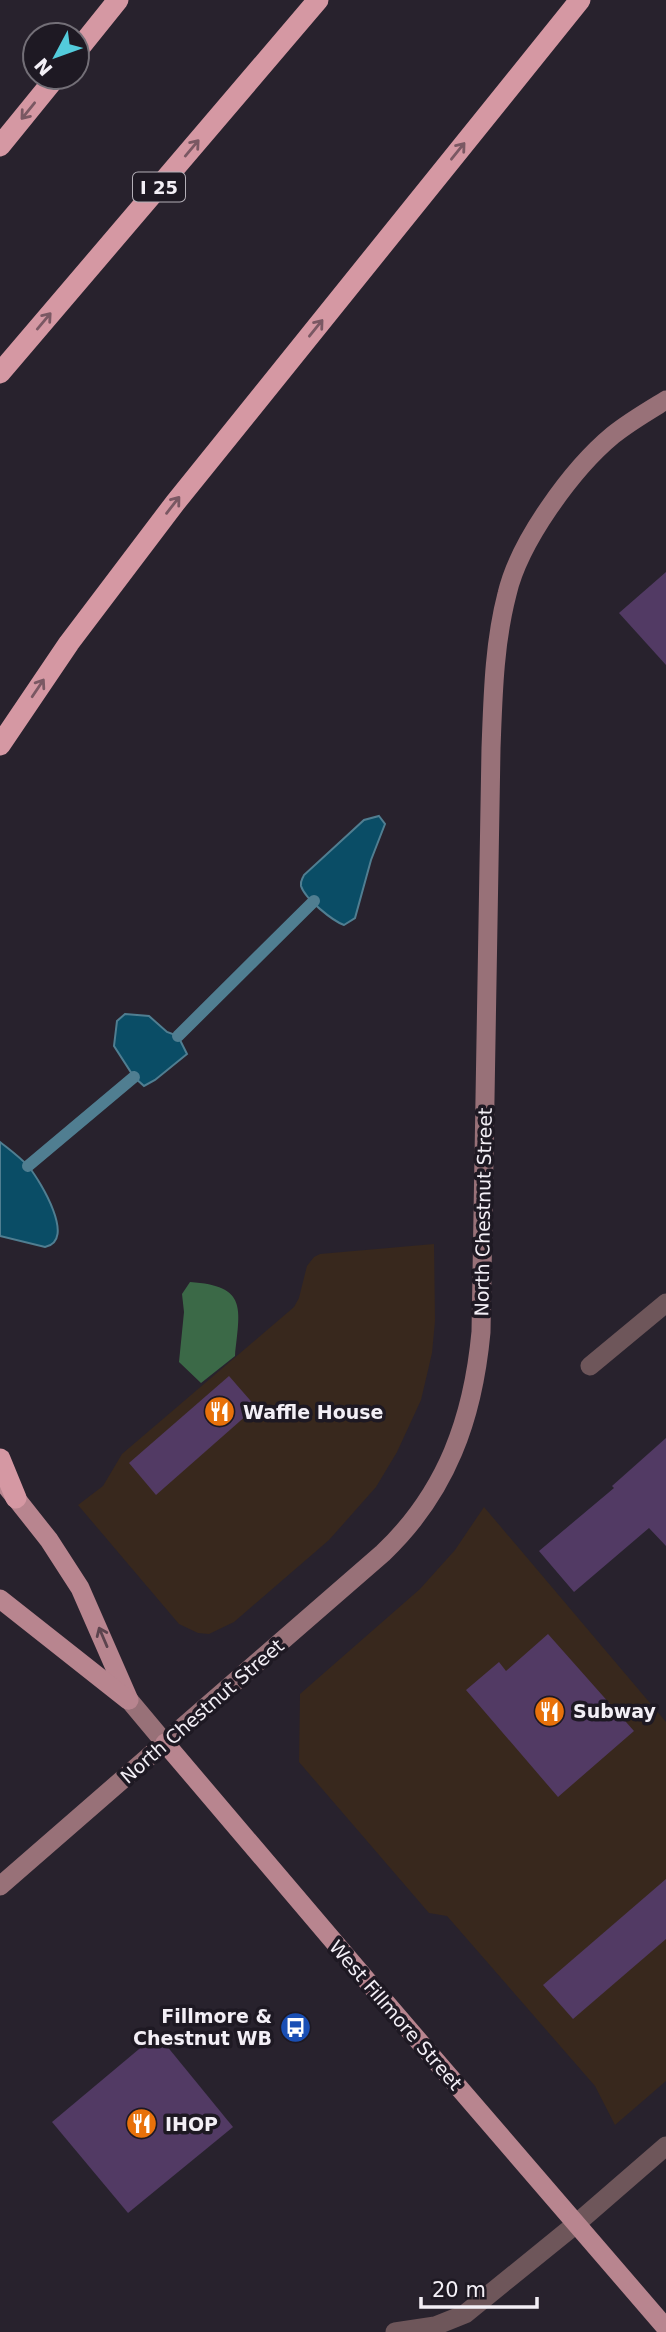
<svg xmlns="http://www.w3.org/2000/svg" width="666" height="2332" viewBox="0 0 666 2332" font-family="'DejaVu Sans',sans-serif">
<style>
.commercial{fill:#38281d}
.forest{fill:#3b6947}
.water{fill:#0a4d66;stroke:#507e91;stroke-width:2}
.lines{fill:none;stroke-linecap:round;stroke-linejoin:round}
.stream{stroke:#507e91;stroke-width:12}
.building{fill:#523a64}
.minor{stroke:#6e565a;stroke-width:19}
.secondary{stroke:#987178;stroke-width:19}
.primary{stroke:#b8858f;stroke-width:19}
.motorway{stroke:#d598a3;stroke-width:21}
.oneway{stroke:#7a5863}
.oneway2{stroke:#5c444e}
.labels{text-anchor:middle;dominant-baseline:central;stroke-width:7;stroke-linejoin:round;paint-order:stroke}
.shield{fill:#1e1923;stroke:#b3afb7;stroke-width:2}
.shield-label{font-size:18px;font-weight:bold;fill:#f3eff6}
.street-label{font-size:19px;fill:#f3eff6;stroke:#1e1923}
.poi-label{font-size:19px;font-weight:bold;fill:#f3eff6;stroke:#1e1923;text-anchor:start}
</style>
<rect width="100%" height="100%" fill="#28222d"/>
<g class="commercial">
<path d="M 434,1244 L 435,1321 L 432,1353 L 421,1400 L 397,1452 L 376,1487 L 329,1540 L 234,1622 L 209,1634 L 198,1633 L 179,1624 L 78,1505 L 103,1486 L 122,1454 L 294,1307 L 299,1298 L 307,1266 L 314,1257 L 320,1254 Z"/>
<path d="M 484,1507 L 666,1722 L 666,2081 L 615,2125 L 595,2086 L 447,1916 L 429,1913 L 299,1762 L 300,1694 L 420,1589 L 455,1550 Z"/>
</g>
<path class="forest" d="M 190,1282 C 248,1286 240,1308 235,1356 L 201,1383 L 179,1362 L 184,1312 L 182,1294 Z"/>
<g class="water">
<path d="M 379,816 L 385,824 L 371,860 L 355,918 L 344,925 C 333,921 305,899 301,886 C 300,881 302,880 304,875 L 364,820 Z"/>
<path d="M 125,1014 L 149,1016 L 167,1032 L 178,1036 L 187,1054 L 155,1080 L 144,1086 L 134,1077 L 114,1046 L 117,1021 Z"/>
<path d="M 0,1142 C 10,1150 21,1158 29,1167 C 40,1181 77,1241 45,1247 L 0,1236 Z"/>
</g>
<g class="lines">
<g class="stream">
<path d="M 178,1036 L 314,901"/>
<path d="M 28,1166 L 134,1077"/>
</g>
</g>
<g class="building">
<path d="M 666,572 L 666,665 L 619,613 Z"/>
<path d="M 229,1376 L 256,1407 L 156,1495 L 129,1463 Z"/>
<path d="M 666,1438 L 666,1546 L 649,1528 L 574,1592 L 539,1551 L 614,1488 L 612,1486 Z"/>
<path d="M 548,1634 L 634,1731 L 558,1797 L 466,1690 L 499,1662 L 506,1671 Z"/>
<path d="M 666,1879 L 666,1939 L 573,2019 L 543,1985 Z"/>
<path d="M 157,2034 L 233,2127 L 128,2213 L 52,2122 Z"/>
</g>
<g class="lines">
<g class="minor">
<path d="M 590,1366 L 666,1303"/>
<path d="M 395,2332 L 435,2326 L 465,2314 L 576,2224 L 666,2146"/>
</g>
<g class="secondary">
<path d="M 129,1700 L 165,1743"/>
<path d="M 0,1886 L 383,1553 C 447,1492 473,1418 481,1332 L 491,748 C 493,696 494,644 507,594 C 519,542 572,469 613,435 C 629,422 648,411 666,400"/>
</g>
<g class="primary">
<path d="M 7,1487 L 49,1540 L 80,1588 L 129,1700"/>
<path d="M 0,1599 L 128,1700"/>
<path d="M 165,1743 L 386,2003 L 666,2328"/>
</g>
<g class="motorway">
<path d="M 77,51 L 118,0"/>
<path d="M 0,146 L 56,77"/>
<path d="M 0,373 L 318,0"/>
<path d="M 0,745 L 69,643 L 175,503 L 580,0"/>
<path d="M 0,1459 L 16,1498"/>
</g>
</g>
<defs><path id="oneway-shaft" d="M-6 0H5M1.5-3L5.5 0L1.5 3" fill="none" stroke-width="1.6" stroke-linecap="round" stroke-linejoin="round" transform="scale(1.75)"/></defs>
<g class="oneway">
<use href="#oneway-shaft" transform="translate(28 111) rotate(129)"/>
<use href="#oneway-shaft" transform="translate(192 148) rotate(-50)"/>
<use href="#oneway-shaft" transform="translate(458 151) rotate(-51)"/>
<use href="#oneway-shaft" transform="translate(44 321) rotate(-50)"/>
<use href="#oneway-shaft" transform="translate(316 328) rotate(-51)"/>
<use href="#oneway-shaft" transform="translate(173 505) rotate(-52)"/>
<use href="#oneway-shaft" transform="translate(38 688) rotate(-56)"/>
</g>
<use class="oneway2" href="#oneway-shaft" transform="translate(103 1637) rotate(-113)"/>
<defs>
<symbol id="restaurant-disc" viewBox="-11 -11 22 22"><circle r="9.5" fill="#e8710a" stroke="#1e1923"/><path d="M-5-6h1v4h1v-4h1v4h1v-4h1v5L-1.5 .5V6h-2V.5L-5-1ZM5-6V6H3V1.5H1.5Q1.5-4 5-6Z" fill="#fff"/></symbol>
<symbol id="bus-disc" viewBox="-11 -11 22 22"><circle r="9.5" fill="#1a4fb4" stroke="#1e1923"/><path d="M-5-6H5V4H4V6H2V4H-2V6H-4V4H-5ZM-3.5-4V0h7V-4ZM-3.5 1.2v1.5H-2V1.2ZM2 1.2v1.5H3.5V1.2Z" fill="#fff"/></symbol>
</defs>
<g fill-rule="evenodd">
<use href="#restaurant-disc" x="202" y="1394" width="35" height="35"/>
<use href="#restaurant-disc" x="532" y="1694" width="35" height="35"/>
<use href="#bus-disc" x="278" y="2010" width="35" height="35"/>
<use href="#restaurant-disc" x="124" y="2106" width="35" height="35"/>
</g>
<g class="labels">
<rect class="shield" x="133" y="172.5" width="52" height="29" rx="5"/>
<g class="shield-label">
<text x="159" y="187">I 25</text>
</g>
<g class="street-label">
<text transform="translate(483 1212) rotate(-89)">North Chestnut Street</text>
<text transform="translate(202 1711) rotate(-41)">North Chestnut Street</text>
<text transform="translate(396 2015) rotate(49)">West Fillmore Street</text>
</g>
<g class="poi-label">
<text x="243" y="1412">Waffle House</text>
<text x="573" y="1711">Subway</text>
<text x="272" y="2016" text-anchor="end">Fillmore &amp;<tspan x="272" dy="22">Chestnut WB</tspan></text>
<text x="165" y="2124">IHOP</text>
</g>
</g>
<g transform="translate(56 56) rotate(229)"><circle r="33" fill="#1e1923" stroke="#736f77" stroke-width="2"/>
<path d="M0-5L12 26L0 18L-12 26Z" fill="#53cbdb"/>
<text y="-10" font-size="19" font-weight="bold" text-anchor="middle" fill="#f3eff6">N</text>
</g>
<path d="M421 2297v10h116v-10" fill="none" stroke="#f3eff6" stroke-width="3.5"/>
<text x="432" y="2297" font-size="21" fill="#f3eff6" stroke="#1e1923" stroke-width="5" paint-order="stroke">20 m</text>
</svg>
